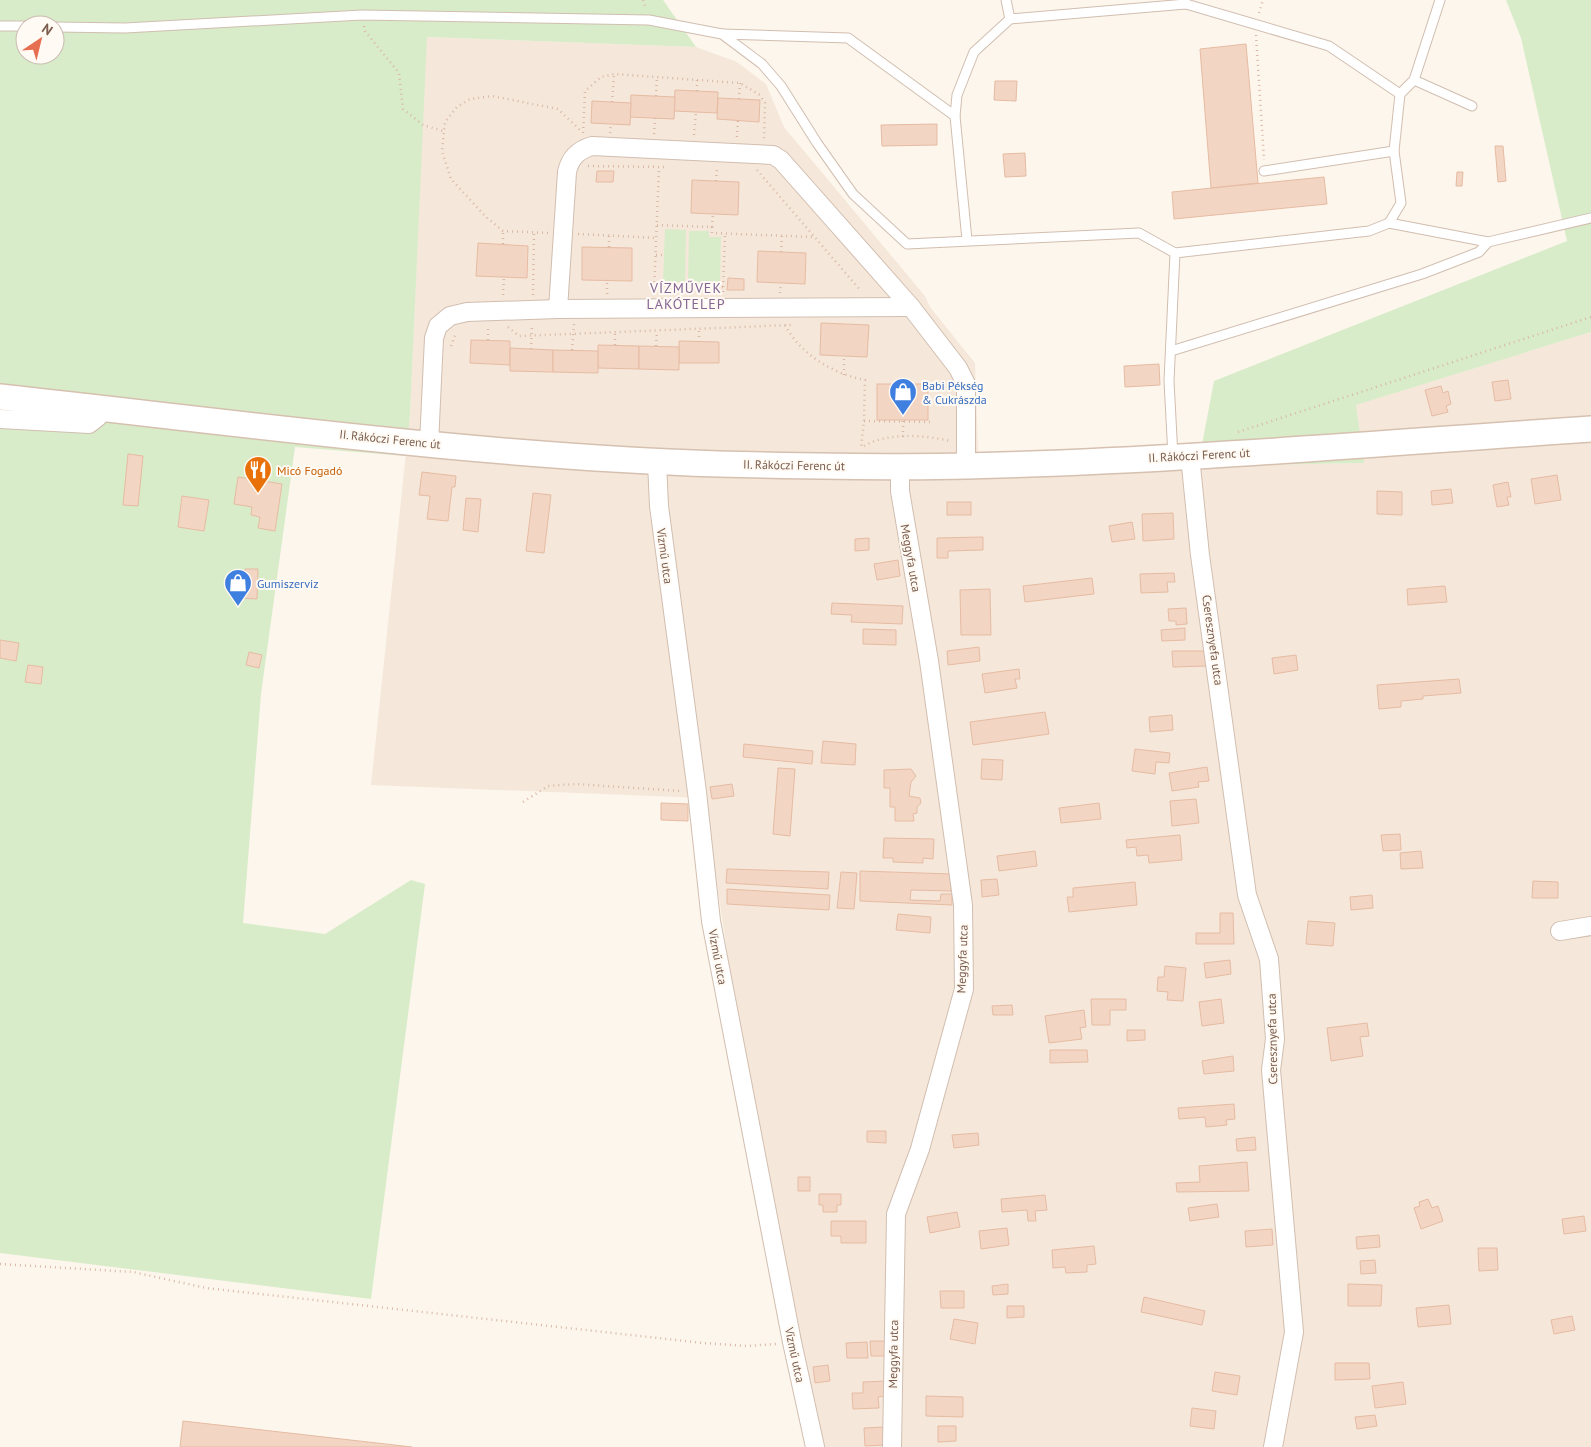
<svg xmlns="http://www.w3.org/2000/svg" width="1591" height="1447" viewBox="0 0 1591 1447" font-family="'PT Sans',sans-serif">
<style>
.residential{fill:#f5e8da}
.green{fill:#d8ecc9;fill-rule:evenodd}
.building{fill:#f3d5c3;stroke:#e6bba3}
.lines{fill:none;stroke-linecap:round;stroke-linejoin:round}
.service-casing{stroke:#d1beb0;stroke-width:11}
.minor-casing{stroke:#d1beb0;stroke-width:20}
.secondary-casing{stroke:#d6c0b0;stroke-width:28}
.path{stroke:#d9b8a5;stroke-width:2.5;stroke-dasharray:1 4;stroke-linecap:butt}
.service{stroke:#fff;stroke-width:9}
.minor{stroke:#fff;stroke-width:18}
.secondary{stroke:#fff;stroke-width:25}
.labels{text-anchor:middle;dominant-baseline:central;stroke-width:4;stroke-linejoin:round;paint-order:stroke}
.shop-label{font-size:12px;fill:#366cbe;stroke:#fffaf3;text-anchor:start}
.street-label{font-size:12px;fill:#7a5c4d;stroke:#fffaf3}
.food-label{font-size:12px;fill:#c56008;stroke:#fffaf3;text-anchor:start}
.neighbourhood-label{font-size:14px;letter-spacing:1px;fill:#846695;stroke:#fffaf3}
</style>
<rect width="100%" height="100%" fill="#fdf6ec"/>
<path class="residential" d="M 426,37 L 696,47 L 737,62 L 766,84 L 784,127 L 925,296 L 930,307 L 975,363 L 979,475 L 1198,466 L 1363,463 L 1355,405 L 1591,332 L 1591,1447 L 808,1447 L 787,1351 L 704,798 L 371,785 L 410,415 Z"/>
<g class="green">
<path d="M 0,0 L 663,0 L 696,47 L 427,37 L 410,415 L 406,456 L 295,447 L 261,694 L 243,923 L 325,934 L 411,880 L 425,884 L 371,1299 L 0,1253 ZM 25,25 L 55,25 L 55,55 L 25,55 Z"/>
<path d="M 1506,0 L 1591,0 L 1591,332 L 1356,405 L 1364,463 L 1198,466 L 1214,381 L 1567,241 L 1521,38 Z"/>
<path d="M 665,229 L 686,230 L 685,282 L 663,282 Z"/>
<path d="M 689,231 L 709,231 L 709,237 L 721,237 L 720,283 L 688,282 Z"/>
</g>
<g class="building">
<path d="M 1246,44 L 1258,183 L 1211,188 L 1200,49 Z"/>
<path d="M 995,81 L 1017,81 L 1016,101 L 994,100 Z"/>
<path d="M 675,90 L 718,92 L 717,113 L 674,111 Z"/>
<path d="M 631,95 L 675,97 L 674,119 L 630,117 Z"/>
<path d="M 718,98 L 760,100 L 759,122 L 717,119 Z"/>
<path d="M 592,101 L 631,103 L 630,125 L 591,123 Z"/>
<path d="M 937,124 L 937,145 L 882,146 L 881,125 Z"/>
<path d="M 1495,146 L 1503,146 L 1506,181 L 1498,182 Z"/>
<path d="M 1025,153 L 1026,176 L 1005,177 L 1003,154 Z"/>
<path d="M 597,171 L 614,171 L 613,182 L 596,182 Z"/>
<path d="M 1457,172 L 1463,172 L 1462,186 L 1456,186 Z"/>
<path d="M 1324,177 L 1327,204 L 1174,219 L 1172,192 Z"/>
<path d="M 692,180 L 739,182 L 738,215 L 691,213 Z"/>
<path d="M 478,243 L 528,246 L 527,278 L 476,276 Z"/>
<path d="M 582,247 L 632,248 L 632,281 L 582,280 Z"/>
<path d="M 758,251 L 806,253 L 805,284 L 757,282 Z"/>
<path d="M 728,278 L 744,279 L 744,290 L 727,290 Z"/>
<path d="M 821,323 L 869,325 L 867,357 L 820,355 Z"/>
<path d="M 471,340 L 510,341 L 510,365 L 470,363 Z"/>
<path d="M 679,341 L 719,342 L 719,363 L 679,363 Z"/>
<path d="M 598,345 L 639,346 L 639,369 L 598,368 Z"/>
<path d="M 639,346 L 679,347 L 679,370 L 639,369 Z"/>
<path d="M 510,348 L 553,350 L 553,372 L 510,371 Z"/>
<path d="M 553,350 L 598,351 L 598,373 L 553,372 Z"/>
<path d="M 1159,364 L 1160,385 L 1125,387 L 1124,366 Z"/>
<path d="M 1508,380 L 1511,399 L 1495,401 L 1492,382 Z"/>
<rect x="877" y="384" width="51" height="36"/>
<path d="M 1441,386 L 1443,393 L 1448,391 L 1451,404 L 1446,406 L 1448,412 L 1432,416 L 1425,390 Z"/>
<path d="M 128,454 L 143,456 L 138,506 L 123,505 Z"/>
<path d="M 422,472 L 456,476 L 455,487 L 452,487 L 448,521 L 427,519 L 430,496 L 419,495 Z"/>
<path d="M 1557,475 L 1561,500 L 1535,504 L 1531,479 Z"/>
<path d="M 238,477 L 282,484 L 275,531 L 258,528 L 260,517 L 251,515 L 252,507 L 234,504 Z"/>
<path d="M 1508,482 L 1511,497 L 1507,497 L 1509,505 L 1497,507 L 1493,485 Z"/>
<path d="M 1451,489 L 1453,503 L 1432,505 L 1431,491 Z"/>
<path d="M 1377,491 L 1402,492 L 1402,515 L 1377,514 Z"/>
<path d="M 533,493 L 551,495 L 544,553 L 526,551 Z"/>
<path d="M 182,496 L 209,500 L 204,531 L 178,527 Z"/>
<path d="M 466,498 L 481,499 L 478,532 L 463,530 Z"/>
<rect x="947" y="502" width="24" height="13"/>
<path d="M 1173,513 L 1174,539 L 1143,541 L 1142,514 Z"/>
<path d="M 1132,522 L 1135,539 L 1112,542 L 1109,526 Z"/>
<path d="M 983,537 L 983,550 L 948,551 L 948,558 L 937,558 L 937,538 Z"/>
<path d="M 869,538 L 869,550 L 855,551 L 855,539 Z"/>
<path d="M 898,560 L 900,576 L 877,580 L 874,564 Z"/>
<path d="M 245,569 L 258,569 L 257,599 L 236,598 L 237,589 L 244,589 Z"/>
<path d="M 1174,573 L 1175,582 L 1167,582 L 1168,592 L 1141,593 L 1140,574 Z"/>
<path d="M 1092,578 L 1094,594 L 1025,602 L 1023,586 Z"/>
<path d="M 1445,586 L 1447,602 L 1408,605 L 1407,589 Z"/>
<path d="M 990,589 L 991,635 L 961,635 L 960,590 Z"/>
<path d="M 832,603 L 903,606 L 902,624 L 851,622 L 852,615 L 831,614 Z"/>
<path d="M 1186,608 L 1187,624 L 1176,625 L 1176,621 L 1169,621 L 1168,609 Z"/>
<path d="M 1185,628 L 1185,640 L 1162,641 L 1161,630 Z"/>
<path d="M 863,629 L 896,630 L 896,645 L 863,644 Z"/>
<path d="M 0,640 L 19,643 L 16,661 L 0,658 Z"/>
<path d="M 979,647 L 980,661 L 948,665 L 947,651 Z"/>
<path d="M 1172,651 L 1207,651 L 1207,666 L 1173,667 Z"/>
<path d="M 249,652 L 262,655 L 259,668 L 246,665 Z"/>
<path d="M 1296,655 L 1298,670 L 1274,674 L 1272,658 Z"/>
<path d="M 28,665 L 43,667 L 41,684 L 25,682 Z"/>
<path d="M 1019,669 L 1020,679 L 1015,679 L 1017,688 L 985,693 L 982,674 Z"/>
<path d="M 1459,679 L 1461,693 L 1423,696 L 1423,699 L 1401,701 L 1401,707 L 1379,709 L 1377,685 Z"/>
<path d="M 1045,712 L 1049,734 L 973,745 L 970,722 Z"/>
<path d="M 1172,715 L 1173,730 L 1150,732 L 1149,717 Z"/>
<path d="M 823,741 L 856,744 L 855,765 L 821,763 Z"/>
<path d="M 744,744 L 813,751 L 812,764 L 743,757 Z"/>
<path d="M 1135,749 L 1170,753 L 1169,763 L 1156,762 L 1155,774 L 1132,771 Z"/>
<path d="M 982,759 L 1003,760 L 1002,780 L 981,779 Z"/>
<path d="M 1207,767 L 1209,781 L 1198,782 L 1199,787 L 1172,791 L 1169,773 Z"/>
<path d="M 778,768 L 795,769 L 790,836 L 773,834 Z"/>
<path d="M 911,769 L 916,776 L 911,782 L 909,796 L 920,798 L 921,803 L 917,807 L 917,813 L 913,814 L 914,821 L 895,821 L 895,807 L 890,807 L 890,788 L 884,788 L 884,770 Z"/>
<path d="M 732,784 L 734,796 L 712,799 L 710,787 Z"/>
<path d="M 1196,799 L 1199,823 L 1172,826 L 1170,801 Z"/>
<path d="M 661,803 L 688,804 L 688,821 L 661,820 Z"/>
<path d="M 1099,803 L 1101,819 L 1061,823 L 1059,808 Z"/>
<path d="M 1400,834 L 1401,850 L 1383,851 L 1381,835 Z"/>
<path d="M 1180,835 L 1182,860 L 1149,863 L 1148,855 L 1137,856 L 1136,847 L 1127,848 L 1126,840 Z"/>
<path d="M 884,838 L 934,839 L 933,859 L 923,858 L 923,863 L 893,862 L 893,858 L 883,858 Z"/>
<path d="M 1035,851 L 1037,866 L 999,871 L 997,856 Z"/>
<path d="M 1421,851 L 1423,868 L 1401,869 L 1400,853 Z"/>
<path d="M 727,869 L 829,872 L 828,889 L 726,883 Z"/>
<path d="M 860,871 L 951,874 L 951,891 L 911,890 L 910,900 L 940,901 L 941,894 L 952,894 L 952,905 L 860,901 Z"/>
<path d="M 841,872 L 857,873 L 854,909 L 837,908 Z"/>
<path d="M 997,879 L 999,895 L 982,897 L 981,880 Z"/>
<path d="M 1533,881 L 1558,882 L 1558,898 L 1532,898 Z"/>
<path d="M 1135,882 L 1137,905 L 1069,912 L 1067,897 L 1073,897 L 1073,888 Z"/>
<path d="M 727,889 L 830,895 L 829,910 L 727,904 Z"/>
<path d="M 1372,895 L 1373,908 L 1351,910 L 1350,897 Z"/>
<path d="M 1220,913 L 1233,913 L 1234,944 L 1196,944 L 1196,933 L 1220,933 Z"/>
<path d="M 898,914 L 931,917 L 930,933 L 896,930 Z"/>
<path d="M 1308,921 L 1335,923 L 1333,946 L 1306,944 Z"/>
<path d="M 1230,960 L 1231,974 L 1206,978 L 1204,963 Z"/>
<path d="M 1165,966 L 1186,968 L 1183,1001 L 1167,1000 L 1168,992 L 1157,991 L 1158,977 L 1164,977 Z"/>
<path d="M 1091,999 L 1126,999 L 1126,1010 L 1110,1010 L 1110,1025 L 1092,1025 Z"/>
<path d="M 1221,999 L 1224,1023 L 1202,1026 L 1199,1002 Z"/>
<path d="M 1012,1005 L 1013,1015 L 993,1015 L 992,1006 Z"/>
<path d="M 1084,1010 L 1086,1027 L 1080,1028 L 1082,1039 L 1049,1043 L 1045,1016 Z"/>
<path d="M 1367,1023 L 1369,1036 L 1360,1037 L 1363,1056 L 1331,1061 L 1327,1028 Z"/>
<path d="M 1127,1030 L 1145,1030 L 1145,1040 L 1127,1041 Z"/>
<path d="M 1050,1050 L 1087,1050 L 1088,1062 L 1050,1063 Z"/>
<path d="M 1233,1056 L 1234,1071 L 1204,1074 L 1202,1061 Z"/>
<path d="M 1234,1104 L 1235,1119 L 1226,1120 L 1227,1125 L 1206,1127 L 1205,1117 L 1179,1119 L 1178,1108 Z"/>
<path d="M 867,1131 L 886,1131 L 886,1143 L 867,1142 Z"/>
<path d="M 978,1133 L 979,1145 L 954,1148 L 952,1135 Z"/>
<path d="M 1255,1137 L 1256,1150 L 1237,1151 L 1236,1139 Z"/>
<path d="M 1247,1162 L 1249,1191 L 1177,1192 L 1176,1183 L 1200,1182 L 1199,1166 Z"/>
<rect x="798" y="1177" width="12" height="14"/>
<path d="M 819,1194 L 841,1194 L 841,1205 L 837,1205 L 837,1212 L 823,1212 L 823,1205 L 819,1205 Z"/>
<path d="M 1045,1195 L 1047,1210 L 1035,1211 L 1036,1221 L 1028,1221 L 1027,1210 L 1002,1212 L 1001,1199 Z"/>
<path d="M 1428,1199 L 1432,1208 L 1438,1206 L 1443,1221 L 1421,1229 L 1414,1208 L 1420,1206 L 1419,1202 Z"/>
<path d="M 1217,1204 L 1219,1217 L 1190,1221 L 1188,1208 Z"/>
<path d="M 957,1212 L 960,1227 L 930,1233 L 927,1217 Z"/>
<path d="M 1584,1216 L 1586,1231 L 1564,1234 L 1562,1219 Z"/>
<path d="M 831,1221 L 866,1221 L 866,1243 L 841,1243 L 841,1236 L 831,1236 Z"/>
<path d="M 1007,1228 L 1009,1245 L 981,1249 L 979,1231 Z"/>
<path d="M 1272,1229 L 1273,1245 L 1246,1247 L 1245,1231 Z"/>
<path d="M 1379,1235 L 1380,1247 L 1357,1249 L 1356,1237 Z"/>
<path d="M 1094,1246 L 1096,1264 L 1087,1265 L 1087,1272 L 1066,1273 L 1065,1267 L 1053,1268 L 1052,1250 Z"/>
<path d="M 1478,1248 L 1497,1248 L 1498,1270 L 1479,1271 Z"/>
<path d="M 1375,1260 L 1376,1273 L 1361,1274 L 1360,1261 Z"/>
<path d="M 1008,1284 L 1008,1294 L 993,1295 L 992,1286 Z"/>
<path d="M 1348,1284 L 1382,1285 L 1381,1306 L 1348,1306 Z"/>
<path d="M 940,1291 L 964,1291 L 964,1308 L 941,1308 Z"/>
<path d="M 1144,1297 L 1205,1311 L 1202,1325 L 1141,1312 Z"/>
<path d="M 1449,1305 L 1451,1324 L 1418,1327 L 1416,1308 Z"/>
<path d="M 1007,1306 L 1024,1306 L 1024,1317 L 1007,1318 Z"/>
<path d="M 1572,1316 L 1575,1330 L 1554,1334 L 1551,1320 Z"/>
<path d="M 954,1319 L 978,1323 L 975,1344 L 950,1339 Z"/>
<path d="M 870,1341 L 888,1341 L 888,1356 L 871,1356 Z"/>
<path d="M 867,1342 L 868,1358 L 847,1358 L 846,1343 Z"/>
<path d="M 1335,1363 L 1369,1363 L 1370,1379 L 1335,1380 Z"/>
<path d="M 828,1365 L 830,1381 L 815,1383 L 813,1367 Z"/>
<path d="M 1215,1372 L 1240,1376 L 1237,1395 L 1212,1391 Z"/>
<path d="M 887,1381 L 888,1396 L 878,1397 L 879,1408 L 853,1409 L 852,1393 L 863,1393 L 863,1382 Z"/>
<path d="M 1403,1382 L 1406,1404 L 1375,1408 L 1372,1386 Z"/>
<path d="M 926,1396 L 963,1397 L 963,1417 L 926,1416 Z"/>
<path d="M 1192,1408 L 1216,1411 L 1214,1429 L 1190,1426 Z"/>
<path d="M 1375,1415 L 1377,1426 L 1357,1429 L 1355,1417 Z"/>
<path d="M 183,1421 L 412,1447 L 180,1447 Z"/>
<path d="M 938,1426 L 956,1426 L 956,1441 L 938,1442 Z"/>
<path d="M 884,1427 L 885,1445 L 865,1446 L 864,1428 Z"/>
</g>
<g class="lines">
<defs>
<g id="service">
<path d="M 1006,0 L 1010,19"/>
<path d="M 0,26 L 25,26"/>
<path d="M 55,27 L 125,28 L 362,15 L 649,20 L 722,34 L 762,64 L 781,86 L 817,143 L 853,194 L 907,244 L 1139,233 L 1175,253 L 1169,381 L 1173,457"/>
<path d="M 722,34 L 848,38 L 955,116"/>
<path d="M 1414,80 L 1472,106"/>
<path d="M 1400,94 L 1414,80 L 1440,0"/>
<path d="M 1264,171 L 1394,151"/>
<path d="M 1389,223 L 1488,242 L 1591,218"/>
<path d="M 967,240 L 955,116 L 957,95 L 974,52 L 1010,19 L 1186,4 L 1329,46 L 1400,94 L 1394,151 L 1401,203 L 1389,223 L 1369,231 L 1175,253"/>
<path d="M 1171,351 L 1422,274 L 1479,252 L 1488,242"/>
</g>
<g id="minor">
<path d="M 558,309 L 567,172 C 570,158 578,150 592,146 L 773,155 L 781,160 L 911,307 L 958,368 L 966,384 L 966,466"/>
<path d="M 0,419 L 89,424 L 98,417 L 99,408"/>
<path d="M 429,444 L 434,338 L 438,326 L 450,316 L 467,312 L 558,309 L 911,307"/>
<path d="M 1190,456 L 1200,555 L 1247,895 L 1269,959 L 1275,1039 L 1271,1070 L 1294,1332 L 1273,1447"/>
<path d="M 657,462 L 659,506 L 697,792 L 711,921 L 792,1342 L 815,1447"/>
<path d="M 1560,931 L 1591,926"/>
<path d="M 892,1447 L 896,1214 L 920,1149 L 964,989 L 963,905 L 929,661 L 900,491 L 900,466"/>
</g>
<path id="secondary" d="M 0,397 C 239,423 478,456 718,464 C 801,466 884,468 967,466 C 1175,461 1383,443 1591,429"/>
</defs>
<use href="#service" class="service-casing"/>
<use href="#minor" class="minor-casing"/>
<use href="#secondary" class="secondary-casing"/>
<g class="path">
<path d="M 643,0 L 646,9"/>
<path d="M 1259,13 L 1263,0"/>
<path d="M 364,26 L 365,31 L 399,73 L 403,109 L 423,125 L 443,131"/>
<path d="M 1256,35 L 1264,160"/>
<path d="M 697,91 L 697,80"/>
<path d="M 656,96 L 657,77"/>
<path d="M 739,99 L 740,83"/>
<path d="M 612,102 L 614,74"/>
<path d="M 583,133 L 585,91 L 601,77 L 614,74 L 740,83 L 760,95 L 765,103 L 764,139"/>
<path d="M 610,133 L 611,124"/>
<path d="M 654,134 L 655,118"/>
<path d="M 694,135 L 696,112"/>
<path d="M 737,137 L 738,120"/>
<path d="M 588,166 L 665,167"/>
<path d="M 757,170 L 861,291"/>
<path d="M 716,181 L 717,168"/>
<path d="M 657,225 L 712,227 L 712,233 L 814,237"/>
<path d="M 712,227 L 713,214"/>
<path d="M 548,233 L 503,231 L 486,217 L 451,179 L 442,151 L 445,122 L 457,107 L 470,99 L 492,96 L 558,109 L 582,132"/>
<path d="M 578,234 L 656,238"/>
<path d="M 503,244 L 503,231"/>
<path d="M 609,247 L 609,236"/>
<path d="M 781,252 L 782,235"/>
<path d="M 656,255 L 664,255"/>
<path d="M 716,283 L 716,287 L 723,287"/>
<path d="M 654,292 L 659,168"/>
<path d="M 723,292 L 725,234"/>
<path d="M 780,293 L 781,283"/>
<path d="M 607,294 L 607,280"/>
<path d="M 503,295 L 504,277"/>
<path d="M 533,295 L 534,233"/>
<path d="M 785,325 C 800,354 833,374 865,380 L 864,421 L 861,448"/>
<path d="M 508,327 L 519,336 L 791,325"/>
<path d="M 488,340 L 488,327"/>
<path d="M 699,342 L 699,329"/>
<path d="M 615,345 L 615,332"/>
<path d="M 451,346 L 456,333"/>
<path d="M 656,346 L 657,331"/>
<path d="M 531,349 L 532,326"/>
<path d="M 572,350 L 574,324"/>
<path d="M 844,375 L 844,356"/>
<path d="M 864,421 L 931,422"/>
<path d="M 1238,432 L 1591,317"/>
<path d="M 903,437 L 903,420"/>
<path d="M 864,446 C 889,432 923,435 951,441"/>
<path d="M 523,802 L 548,786 L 575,784 L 680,791"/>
<path d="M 0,1264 L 133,1272 L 206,1288 L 703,1343 L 747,1346 L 776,1344"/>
</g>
<use href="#service" class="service"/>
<use href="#minor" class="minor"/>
<use href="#secondary" class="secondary"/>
</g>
<defs>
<symbol id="shop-pin" viewBox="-11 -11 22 30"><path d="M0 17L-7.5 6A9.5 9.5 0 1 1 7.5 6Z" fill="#3f7fe0" stroke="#fffaf3"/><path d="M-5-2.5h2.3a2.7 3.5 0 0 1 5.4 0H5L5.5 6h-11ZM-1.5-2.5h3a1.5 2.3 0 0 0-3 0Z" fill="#fff"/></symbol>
<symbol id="restaurant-pin" viewBox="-11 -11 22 30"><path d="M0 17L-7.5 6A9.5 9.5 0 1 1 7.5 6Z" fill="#e8710a" stroke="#fffaf3"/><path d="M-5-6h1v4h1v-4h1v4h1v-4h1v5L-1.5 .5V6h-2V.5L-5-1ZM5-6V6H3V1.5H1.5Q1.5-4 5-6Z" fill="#fff"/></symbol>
</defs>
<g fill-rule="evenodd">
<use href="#shop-pin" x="887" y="376" width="32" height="43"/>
<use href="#restaurant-pin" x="242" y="454" width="32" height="43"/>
<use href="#shop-pin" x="222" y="567" width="32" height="43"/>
</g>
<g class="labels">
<g class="shop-label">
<text x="922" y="385">Babi Pékség<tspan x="922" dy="14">&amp; Cukrászda</tspan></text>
<text x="257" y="583">Gumiszerviz</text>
</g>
<g class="street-label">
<text transform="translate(390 439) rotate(6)">II. Rákóczi Ferenc út</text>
<text transform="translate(1199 455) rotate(-3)">II. Rákóczi Ferenc út</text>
<text transform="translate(794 465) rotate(1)">II. Rákóczi Ferenc út</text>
<text transform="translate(665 556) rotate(82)">Vízmű utca</text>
<text transform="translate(911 558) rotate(80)">Meggyfa utca</text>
<text transform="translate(1213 640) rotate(82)">Cseresznyefa utca</text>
<text transform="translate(718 957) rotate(79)">Vízmű utca</text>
<text transform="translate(962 959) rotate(-88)">Meggyfa utca</text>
<text transform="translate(1272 1039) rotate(-91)">Cseresznyefa utca</text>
<text transform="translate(893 1354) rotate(-89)">Meggyfa utca</text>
<text transform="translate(795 1355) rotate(78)">Vízmű utca</text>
</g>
<g class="food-label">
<text x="277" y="470">Micó Fogadó</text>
</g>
<g class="neighbourhood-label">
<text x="686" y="288">VÍZMŰVEK<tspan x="686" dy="16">LAKÓTELEP</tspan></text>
</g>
</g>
<g transform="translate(40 40) rotate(35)"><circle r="24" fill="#fffaf3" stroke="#cabbb1"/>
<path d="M0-4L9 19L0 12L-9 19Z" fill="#e76f51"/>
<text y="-8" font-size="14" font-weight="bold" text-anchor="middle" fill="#7a5c4d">N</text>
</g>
</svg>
